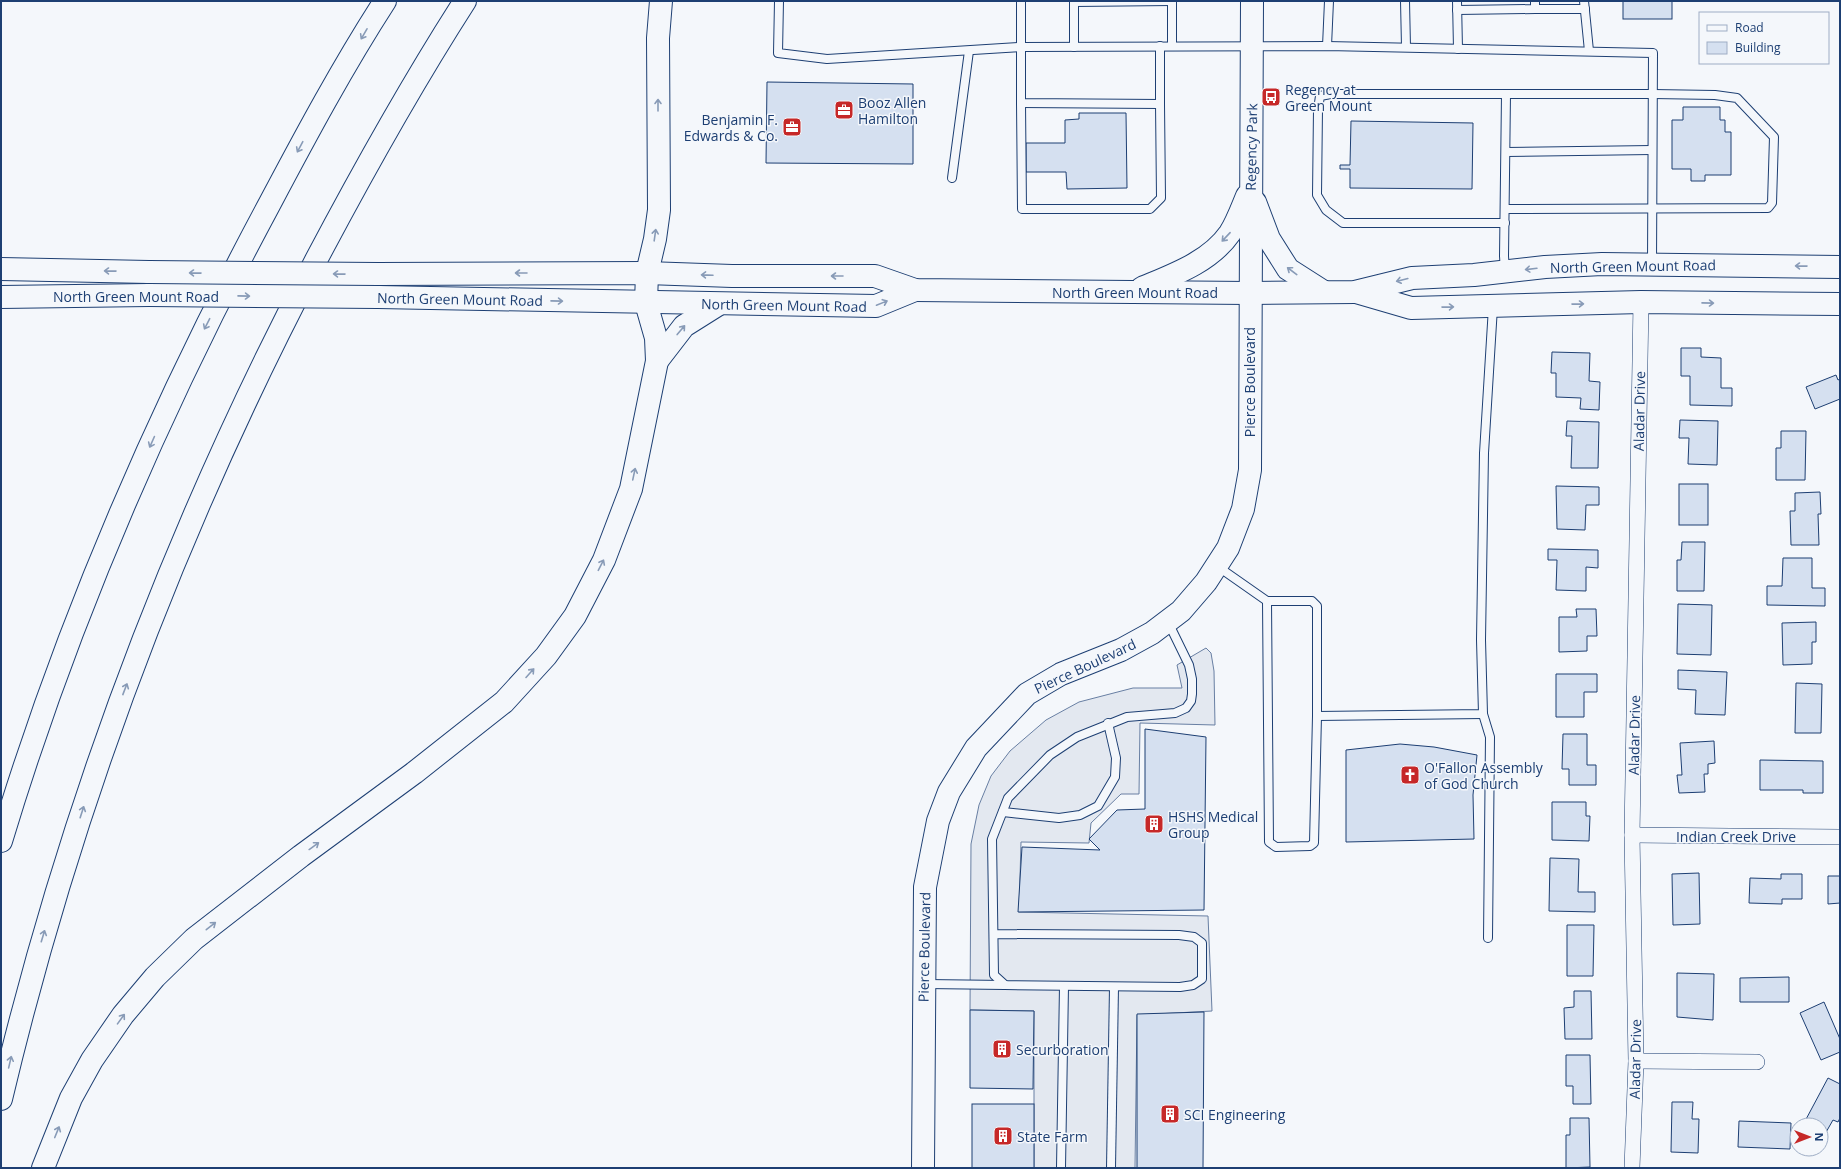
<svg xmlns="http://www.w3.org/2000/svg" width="1841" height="1169" viewBox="0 0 1841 1169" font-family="'Open Sans',sans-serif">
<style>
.parking{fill:#e3e8f0;stroke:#687fa3}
.building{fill:#d5e0f0;stroke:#1d3f73}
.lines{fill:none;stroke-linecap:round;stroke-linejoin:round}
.lane-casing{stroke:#1d3f73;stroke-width:10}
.street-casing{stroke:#1d3f73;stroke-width:16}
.secondary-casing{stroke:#1d3f73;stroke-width:24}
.highway-casing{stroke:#1d3f73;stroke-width:24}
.lane{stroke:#f4f7fb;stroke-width:8}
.street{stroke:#f4f7fb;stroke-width:15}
.secondary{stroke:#f4f7fb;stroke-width:22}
.highway{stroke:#f4f7fb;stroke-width:22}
.secondary-bridge-casing{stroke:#1d3f73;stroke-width:24;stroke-linecap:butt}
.secondary-bridge{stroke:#f4f7fb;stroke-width:22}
.oneway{stroke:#889bb7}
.labels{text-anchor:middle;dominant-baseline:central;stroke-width:3;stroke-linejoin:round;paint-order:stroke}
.poi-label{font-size:14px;fill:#1d3f73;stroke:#f4f7fb;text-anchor:start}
.street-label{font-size:14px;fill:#1d3f73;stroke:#f4f7fb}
</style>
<rect width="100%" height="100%" fill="#f4f7fb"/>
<path class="parking" d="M 1206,648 L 1211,653 L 1214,671 L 1215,725 L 1140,723 L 1139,794 L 1121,794 L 1091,823 L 1089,843 L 1021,842 L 1019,912 L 1208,916 L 1212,1011 L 1137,1015 L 1135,1168 L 1034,1168 L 1034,1011 L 970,1010 L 971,844 L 979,805 L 991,776 L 1010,751 L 1046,720 L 1079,702 L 1133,688 L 1182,688 L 1177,665 Z"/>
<g class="building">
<rect x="1623" y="1" width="49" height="18"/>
<path d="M 767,82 L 913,84 L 913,164 L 766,163 Z"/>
<path d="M 1683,107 L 1720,107 L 1720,120 L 1725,120 L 1725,132 L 1731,132 L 1731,175 L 1705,175 L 1705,181 L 1691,181 L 1691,169 L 1672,169 L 1672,120 L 1683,120 Z"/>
<path d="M 1079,113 L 1126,113 L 1127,188 L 1067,189 L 1066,172 L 1026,172 L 1026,143 L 1065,143 L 1065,120 L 1079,119 Z"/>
<path d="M 1351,121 L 1473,123 L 1472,189 L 1350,188 L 1350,169 L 1340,169 L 1340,165 L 1350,165 Z"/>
<path d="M 1681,348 L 1701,348 L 1701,357 L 1721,358 L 1721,388 L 1732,388 L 1732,406 L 1690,405 L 1690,376 L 1681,376 Z"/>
<path d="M 1552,352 L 1590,353 L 1589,381 L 1600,382 L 1599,410 L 1580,409 L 1581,398 L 1556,397 L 1556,373 L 1551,373 Z"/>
<path d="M 1836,375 L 1838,380 L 1840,379 L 1840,399 L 1815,409 L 1806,387 Z"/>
<path d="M 1680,420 L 1718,421 L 1717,465 L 1688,464 L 1689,438 L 1679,438 Z"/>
<path d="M 1567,421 L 1599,422 L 1598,468 L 1571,468 L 1572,436 L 1566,436 Z"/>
<path d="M 1781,431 L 1806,431 L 1805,480 L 1776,480 L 1776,448 L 1781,448 Z"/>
<rect x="1679" y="484" width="29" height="41"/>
<path d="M 1556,486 L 1599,487 L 1599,505 L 1586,505 L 1585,530 L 1557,529 Z"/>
<path d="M 1820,492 L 1821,514 L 1818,514 L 1819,545 L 1791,545 L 1790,511 L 1795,511 L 1795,493 Z"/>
<path d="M 1682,542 L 1705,542 L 1704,591 L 1677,591 L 1677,560 L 1681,560 Z"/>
<path d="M 1548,549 L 1598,550 L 1598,568 L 1586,567 L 1586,591 L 1556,590 L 1557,560 L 1548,560 Z"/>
<path d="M 1783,558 L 1812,558 L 1812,588 L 1825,588 L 1825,606 L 1767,605 L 1767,586 L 1782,586 Z"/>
<path d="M 1678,604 L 1712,605 L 1711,655 L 1677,654 Z"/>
<path d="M 1576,609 L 1596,609 L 1597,636 L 1587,636 L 1587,651 L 1559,652 L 1559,617 L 1577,617 Z"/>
<path d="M 1816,622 L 1816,642 L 1812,642 L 1812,664 L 1783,665 L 1782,623 Z"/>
<path d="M 1678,670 L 1727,672 L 1725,715 L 1695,714 L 1696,690 L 1678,689 Z"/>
<path d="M 1556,674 L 1597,674 L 1597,692 L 1584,692 L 1584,717 L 1556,717 Z"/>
<path d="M 1796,683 L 1822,684 L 1821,733 L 1795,733 Z"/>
<path d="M 1145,729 L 1206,737 L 1204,910 L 1018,912 L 1022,847 L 1100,850 L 1089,839 L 1117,810 L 1145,809 Z"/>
<path d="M 1563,734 L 1587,734 L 1587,765 L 1596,765 L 1596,785 L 1569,785 L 1569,769 L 1562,769 Z"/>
<path d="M 1714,741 L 1715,763 L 1708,764 L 1708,774 L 1704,774 L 1705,792 L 1679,793 L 1677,775 L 1682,775 L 1680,743 Z"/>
<path d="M 1400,744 L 1434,747 L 1477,755 L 1473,795 L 1474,839 L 1346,842 L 1346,750 Z"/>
<path d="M 1760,760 L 1823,761 L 1823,793 L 1803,793 L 1803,790 L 1760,790 Z"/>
<path d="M 1552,802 L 1586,802 L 1586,816 L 1590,816 L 1589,841 L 1552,840 Z"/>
<path d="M 1550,858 L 1579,859 L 1578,892 L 1595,892 L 1595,912 L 1549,911 Z"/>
<path d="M 1699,873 L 1700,924 L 1673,925 L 1672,874 Z"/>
<path d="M 1781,874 L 1802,874 L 1802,899 L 1782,899 L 1782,904 L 1749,903 L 1750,878 L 1781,879 Z"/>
<path d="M 1828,876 L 1840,876 L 1840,903 L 1828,904 Z"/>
<path d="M 1567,925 L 1594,925 L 1593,976 L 1567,976 Z"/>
<path d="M 1677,973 L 1714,974 L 1713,1020 L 1677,1017 Z"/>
<path d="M 1789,977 L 1789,1002 L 1740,1002 L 1740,978 Z"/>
<path d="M 1574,991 L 1591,991 L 1592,1039 L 1565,1039 L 1564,1008 L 1574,1007 Z"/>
<path d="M 1824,1002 L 1840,1039 L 1840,1052 L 1821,1060 L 1800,1013 Z"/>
<path d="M 970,1010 L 1034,1011 L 1033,1089 L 970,1088 Z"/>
<path d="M 1204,1012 L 1203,1168 L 1137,1168 L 1137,1014 Z"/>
<path d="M 1566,1055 L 1590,1055 L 1591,1104 L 1573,1104 L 1573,1086 L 1566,1086 Z"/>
<path d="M 1828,1078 L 1840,1084 L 1840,1118 L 1838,1122 L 1833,1120 L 1825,1134 L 1821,1132 L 1821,1125 L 1804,1123 Z"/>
<path d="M 1672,1102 L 1693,1102 L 1692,1119 L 1699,1119 L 1698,1153 L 1671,1152 Z"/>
<rect x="972" y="1104" width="62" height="64"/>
<path d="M 1570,1118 L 1589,1118 L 1590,1167 L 1566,1168 L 1566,1135 L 1570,1135 Z"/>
<path d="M 1739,1121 L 1791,1123 L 1790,1149 L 1738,1147 Z"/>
</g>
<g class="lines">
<defs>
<g id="lane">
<path d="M 779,1 L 778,53 L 827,59 L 1020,47 L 1327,46 L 1653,53 L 1652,264"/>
<path d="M 1021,1 L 1021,103 L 1160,104 L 1160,46"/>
<path d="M 1405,1 L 1406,47"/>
<path d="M 1457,1 L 1458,49"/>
<path d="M 1584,1 L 1589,51"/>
<path d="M 1074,2 L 1172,1"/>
<path d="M 1535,9 L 1585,9"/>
<path d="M 1457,10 L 1535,9 L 1535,1"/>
<path d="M 1172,46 L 1172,1"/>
<path d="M 1327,46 L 1329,1"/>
<path d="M 1074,47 L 1074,1"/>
<path d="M 1021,103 L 1022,209 L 1150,209 L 1161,198 L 1160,104"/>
<path d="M 1506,152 L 1652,150"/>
<path d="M 952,178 L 969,51"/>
<path d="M 1505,223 L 1343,223 L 1326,210 L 1317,195 L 1318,109 L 1320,96 L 1331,94 L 1506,94"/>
<path d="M 1505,271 L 1504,256 L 1506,94 L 1653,94 L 1715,95 L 1737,98 L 1774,137 L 1772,203 L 1768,208 L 1505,209"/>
<path d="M 1217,566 L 1267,601 L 1312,601 L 1317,606 L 1317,716 L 1483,714 L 1481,640 L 1484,453 L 1493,307"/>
<path d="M 1267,601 L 1269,842 L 1276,847 L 1310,846 L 1314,843 L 1317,716"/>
<path d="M 1483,714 L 1490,737 L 1488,938"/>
<path d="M 1003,812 L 1059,818 L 1080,815 L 1098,806 L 1115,777 L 1116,758 L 1108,723"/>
<path d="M 994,934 L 1179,935 L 1194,937 L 1202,943 L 1202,979 L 1193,985 L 1180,987 L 1005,985 L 994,975 L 992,839 L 1008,798 L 1050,755 L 1077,737 L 1127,717 L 1175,713 L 1186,708 L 1191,701 L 1192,694 L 1192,679 L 1189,665 L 1168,622"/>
<path d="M 926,984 L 1005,985"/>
<path d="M 1061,1168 L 1064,986"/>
<path d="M 1111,1168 L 1114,987"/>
</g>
<g id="street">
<path d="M 1632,835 L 1840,837"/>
<path d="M 1636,1061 L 1757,1062"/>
<path d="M 1632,1168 L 1636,1061 L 1632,835 L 1641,302"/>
</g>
<g id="secondary">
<path d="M 1255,202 L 1269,239 L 1288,269 L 1324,292"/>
<path d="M 1,269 L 149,272"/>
<path d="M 378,274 L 647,273 L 732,276 L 875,276 L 915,290 L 1249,293 L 1355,292 L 1412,278 L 1474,275 L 1545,267 L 1602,264 L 1840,267"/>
<path d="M 1142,288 C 1173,275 1210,262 1230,233 C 1237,222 1242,208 1247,196"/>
<path d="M 1356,292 L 1411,308 L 1641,302 L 1840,304"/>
<path d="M 1,297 L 149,295"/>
<path d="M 378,297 L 876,306 L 915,290"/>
<path d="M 923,1168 L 925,887 L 938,821 L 949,792 L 976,748 L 1027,694 L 1061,674 L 1121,650 L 1152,633 L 1181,611 L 1206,582 L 1228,548 L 1243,509 L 1250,470 L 1252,1"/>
</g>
<g id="highway">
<path d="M 657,361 L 684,326 L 719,304"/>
<path d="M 1,841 C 67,622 162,404 270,203 C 306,135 343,66 385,1"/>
<path d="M 1,1099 C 70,808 176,527 315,262 C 362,173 411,85 465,1"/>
<path d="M 43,1168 L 71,1098 L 92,1060 L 123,1015 L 155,977 L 194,939 L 301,856 L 414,773 L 504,702 L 546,656 L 575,616 L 604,560 L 631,489 L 657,361 L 656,338 L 646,303 L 647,273 L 655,239 L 659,210 L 658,38 L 661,1"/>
</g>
</defs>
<use href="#lane" class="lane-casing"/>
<use href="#street" class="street-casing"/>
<use href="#secondary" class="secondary-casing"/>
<use href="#highway" class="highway-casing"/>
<use href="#lane" class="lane"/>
<use href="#street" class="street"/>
<use href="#secondary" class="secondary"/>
<use href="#highway" class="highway"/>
<defs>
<g id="secondary-bridge">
<path d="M 149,272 L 378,274"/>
<path d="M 149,295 L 378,297"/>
</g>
</defs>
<use href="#secondary-bridge" class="secondary-bridge-casing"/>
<use href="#secondary-bridge" class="secondary-bridge"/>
</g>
<defs><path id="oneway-shaft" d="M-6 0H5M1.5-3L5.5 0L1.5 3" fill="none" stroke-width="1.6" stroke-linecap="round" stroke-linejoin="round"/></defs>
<g class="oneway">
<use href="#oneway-shaft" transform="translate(364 34) rotate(120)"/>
<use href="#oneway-shaft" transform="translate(658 105) rotate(-90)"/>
<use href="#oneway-shaft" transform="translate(300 147) rotate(118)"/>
<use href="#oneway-shaft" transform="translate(655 235) rotate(-82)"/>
<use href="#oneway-shaft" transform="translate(1226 237) rotate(133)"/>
<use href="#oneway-shaft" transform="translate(1801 266) rotate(-179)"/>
<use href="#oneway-shaft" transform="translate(1531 269) rotate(173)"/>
<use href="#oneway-shaft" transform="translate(110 271) rotate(-179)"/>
<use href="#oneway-shaft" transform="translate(1292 271) rotate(-143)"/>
<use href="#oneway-shaft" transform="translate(195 273) rotate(-179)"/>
<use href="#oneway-shaft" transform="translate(521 273) rotate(180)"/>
<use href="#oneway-shaft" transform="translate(339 274) rotate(-179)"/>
<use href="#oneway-shaft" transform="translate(707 275) rotate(-178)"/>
<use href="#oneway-shaft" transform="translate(837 276) rotate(180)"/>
<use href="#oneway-shaft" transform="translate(1402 280) rotate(166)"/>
<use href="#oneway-shaft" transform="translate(244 296) rotate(1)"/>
<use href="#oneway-shaft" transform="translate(557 301) rotate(1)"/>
<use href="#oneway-shaft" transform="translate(882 303) rotate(-22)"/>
<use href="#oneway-shaft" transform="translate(1708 303) rotate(1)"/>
<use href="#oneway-shaft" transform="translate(1578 304) rotate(-1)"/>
<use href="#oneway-shaft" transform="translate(1448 307) rotate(-1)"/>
<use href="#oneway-shaft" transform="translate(207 324) rotate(117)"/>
<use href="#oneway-shaft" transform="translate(681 330) rotate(-50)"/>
<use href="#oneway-shaft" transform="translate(152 442) rotate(114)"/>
<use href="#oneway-shaft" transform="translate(634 474) rotate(-78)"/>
<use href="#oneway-shaft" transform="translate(601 565) rotate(-63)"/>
<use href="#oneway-shaft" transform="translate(530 673) rotate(-48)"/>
<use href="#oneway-shaft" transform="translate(125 689) rotate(-69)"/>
<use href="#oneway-shaft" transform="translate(82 812) rotate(-72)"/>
<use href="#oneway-shaft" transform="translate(314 846) rotate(-36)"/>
<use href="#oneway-shaft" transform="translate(211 926) rotate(-38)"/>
<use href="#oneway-shaft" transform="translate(43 936) rotate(-73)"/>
<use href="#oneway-shaft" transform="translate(121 1019) rotate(-54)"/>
<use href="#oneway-shaft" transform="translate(10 1062) rotate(-77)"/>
<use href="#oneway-shaft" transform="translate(57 1132) rotate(-68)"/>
</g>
<defs>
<symbol id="bus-square" viewBox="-11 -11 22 22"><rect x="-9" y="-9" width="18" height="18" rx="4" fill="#c62828" stroke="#f4f7fb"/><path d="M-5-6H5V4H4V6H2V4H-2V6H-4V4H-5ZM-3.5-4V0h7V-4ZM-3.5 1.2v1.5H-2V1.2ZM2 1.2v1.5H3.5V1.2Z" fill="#fff"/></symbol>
<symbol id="office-square" viewBox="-11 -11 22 22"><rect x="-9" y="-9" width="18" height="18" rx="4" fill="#c62828" stroke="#f4f7fb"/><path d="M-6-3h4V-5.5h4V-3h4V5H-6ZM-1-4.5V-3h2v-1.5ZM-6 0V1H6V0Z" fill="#fff"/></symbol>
<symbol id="church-square" viewBox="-11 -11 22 22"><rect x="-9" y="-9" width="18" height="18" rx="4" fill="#c62828" stroke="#f4f7fb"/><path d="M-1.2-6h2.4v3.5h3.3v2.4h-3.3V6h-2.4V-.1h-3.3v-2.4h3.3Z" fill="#fff"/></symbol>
<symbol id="building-square" viewBox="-11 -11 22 22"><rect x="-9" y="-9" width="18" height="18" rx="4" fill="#c62828" stroke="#f4f7fb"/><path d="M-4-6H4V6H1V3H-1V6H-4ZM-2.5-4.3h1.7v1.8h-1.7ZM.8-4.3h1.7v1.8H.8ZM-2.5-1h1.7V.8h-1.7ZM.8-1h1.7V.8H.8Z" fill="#fff"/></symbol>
</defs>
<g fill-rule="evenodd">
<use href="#bus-square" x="1260" y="86" width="22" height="22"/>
<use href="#office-square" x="833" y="99" width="22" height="22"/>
<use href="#office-square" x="781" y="116" width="22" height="22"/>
<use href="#church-square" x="1399" y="764" width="22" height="22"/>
<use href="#building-square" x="1143" y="813" width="22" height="22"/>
<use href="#building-square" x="991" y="1038" width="22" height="22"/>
<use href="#building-square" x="1159" y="1103" width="22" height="22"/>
<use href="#building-square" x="992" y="1125" width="22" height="22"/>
</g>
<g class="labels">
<g class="poi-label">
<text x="1285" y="89">Regency at<tspan x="1285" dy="16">Green Mount</tspan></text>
<text x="858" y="102">Booz Allen<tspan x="858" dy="16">Hamilton</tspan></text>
<text x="778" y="119" text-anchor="end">Benjamin F.<tspan x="778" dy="16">Edwards &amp; Co.</tspan></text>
<text x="1424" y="767">O'Fallon Assembly<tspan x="1424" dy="16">of God Church</tspan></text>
<text x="1168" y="816">HSHS Medical<tspan x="1168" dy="16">Group</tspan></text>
<text x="1016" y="1049">Securboration</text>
<text x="1184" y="1114">SCI Engineering</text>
<text x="1017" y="1136">State Farm</text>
</g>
<g class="street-label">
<text transform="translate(1251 147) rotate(-89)">Regency Park</text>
<text transform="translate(1633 266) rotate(-1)">North Green Mount Road</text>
<text x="1135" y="292">North Green Mount Road</text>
<text x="136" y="296">North Green Mount Road</text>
<text transform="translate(460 299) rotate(1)">North Green Mount Road</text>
<text transform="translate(784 305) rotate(1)">North Green Mount Road</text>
<text transform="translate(1249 382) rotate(-90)">Pierce Boulevard</text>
<text transform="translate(1639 411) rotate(-89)">Aladar Drive</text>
<text transform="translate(1085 666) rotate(-25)">Pierce Boulevard</text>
<text transform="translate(1634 735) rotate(-89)">Aladar Drive</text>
<text x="1736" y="836">Indian Creek Drive</text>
<text transform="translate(924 947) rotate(-89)">Pierce Boulevard</text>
<text transform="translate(1635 1059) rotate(-89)">Aladar Drive</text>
</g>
</g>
<rect width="1841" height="1169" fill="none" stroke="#1d3f73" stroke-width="4"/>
<rect x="1699" y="12" width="130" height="52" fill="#f4f7fb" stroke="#9eadc5"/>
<rect x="1707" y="25" width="20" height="6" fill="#f4f7fb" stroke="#9eadc5"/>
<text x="1735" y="32" font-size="12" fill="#1d3f73">Road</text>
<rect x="1707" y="42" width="20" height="12" fill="#d5e0f0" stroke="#9eadc5"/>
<text x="1735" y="52" font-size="12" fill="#1d3f73">Building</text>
<g transform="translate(1809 1137) rotate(90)"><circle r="19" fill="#f4f7fb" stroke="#9eadc5"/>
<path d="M0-3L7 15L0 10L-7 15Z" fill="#c62828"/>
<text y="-6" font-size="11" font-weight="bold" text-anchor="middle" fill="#1d3f73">N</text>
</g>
</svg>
